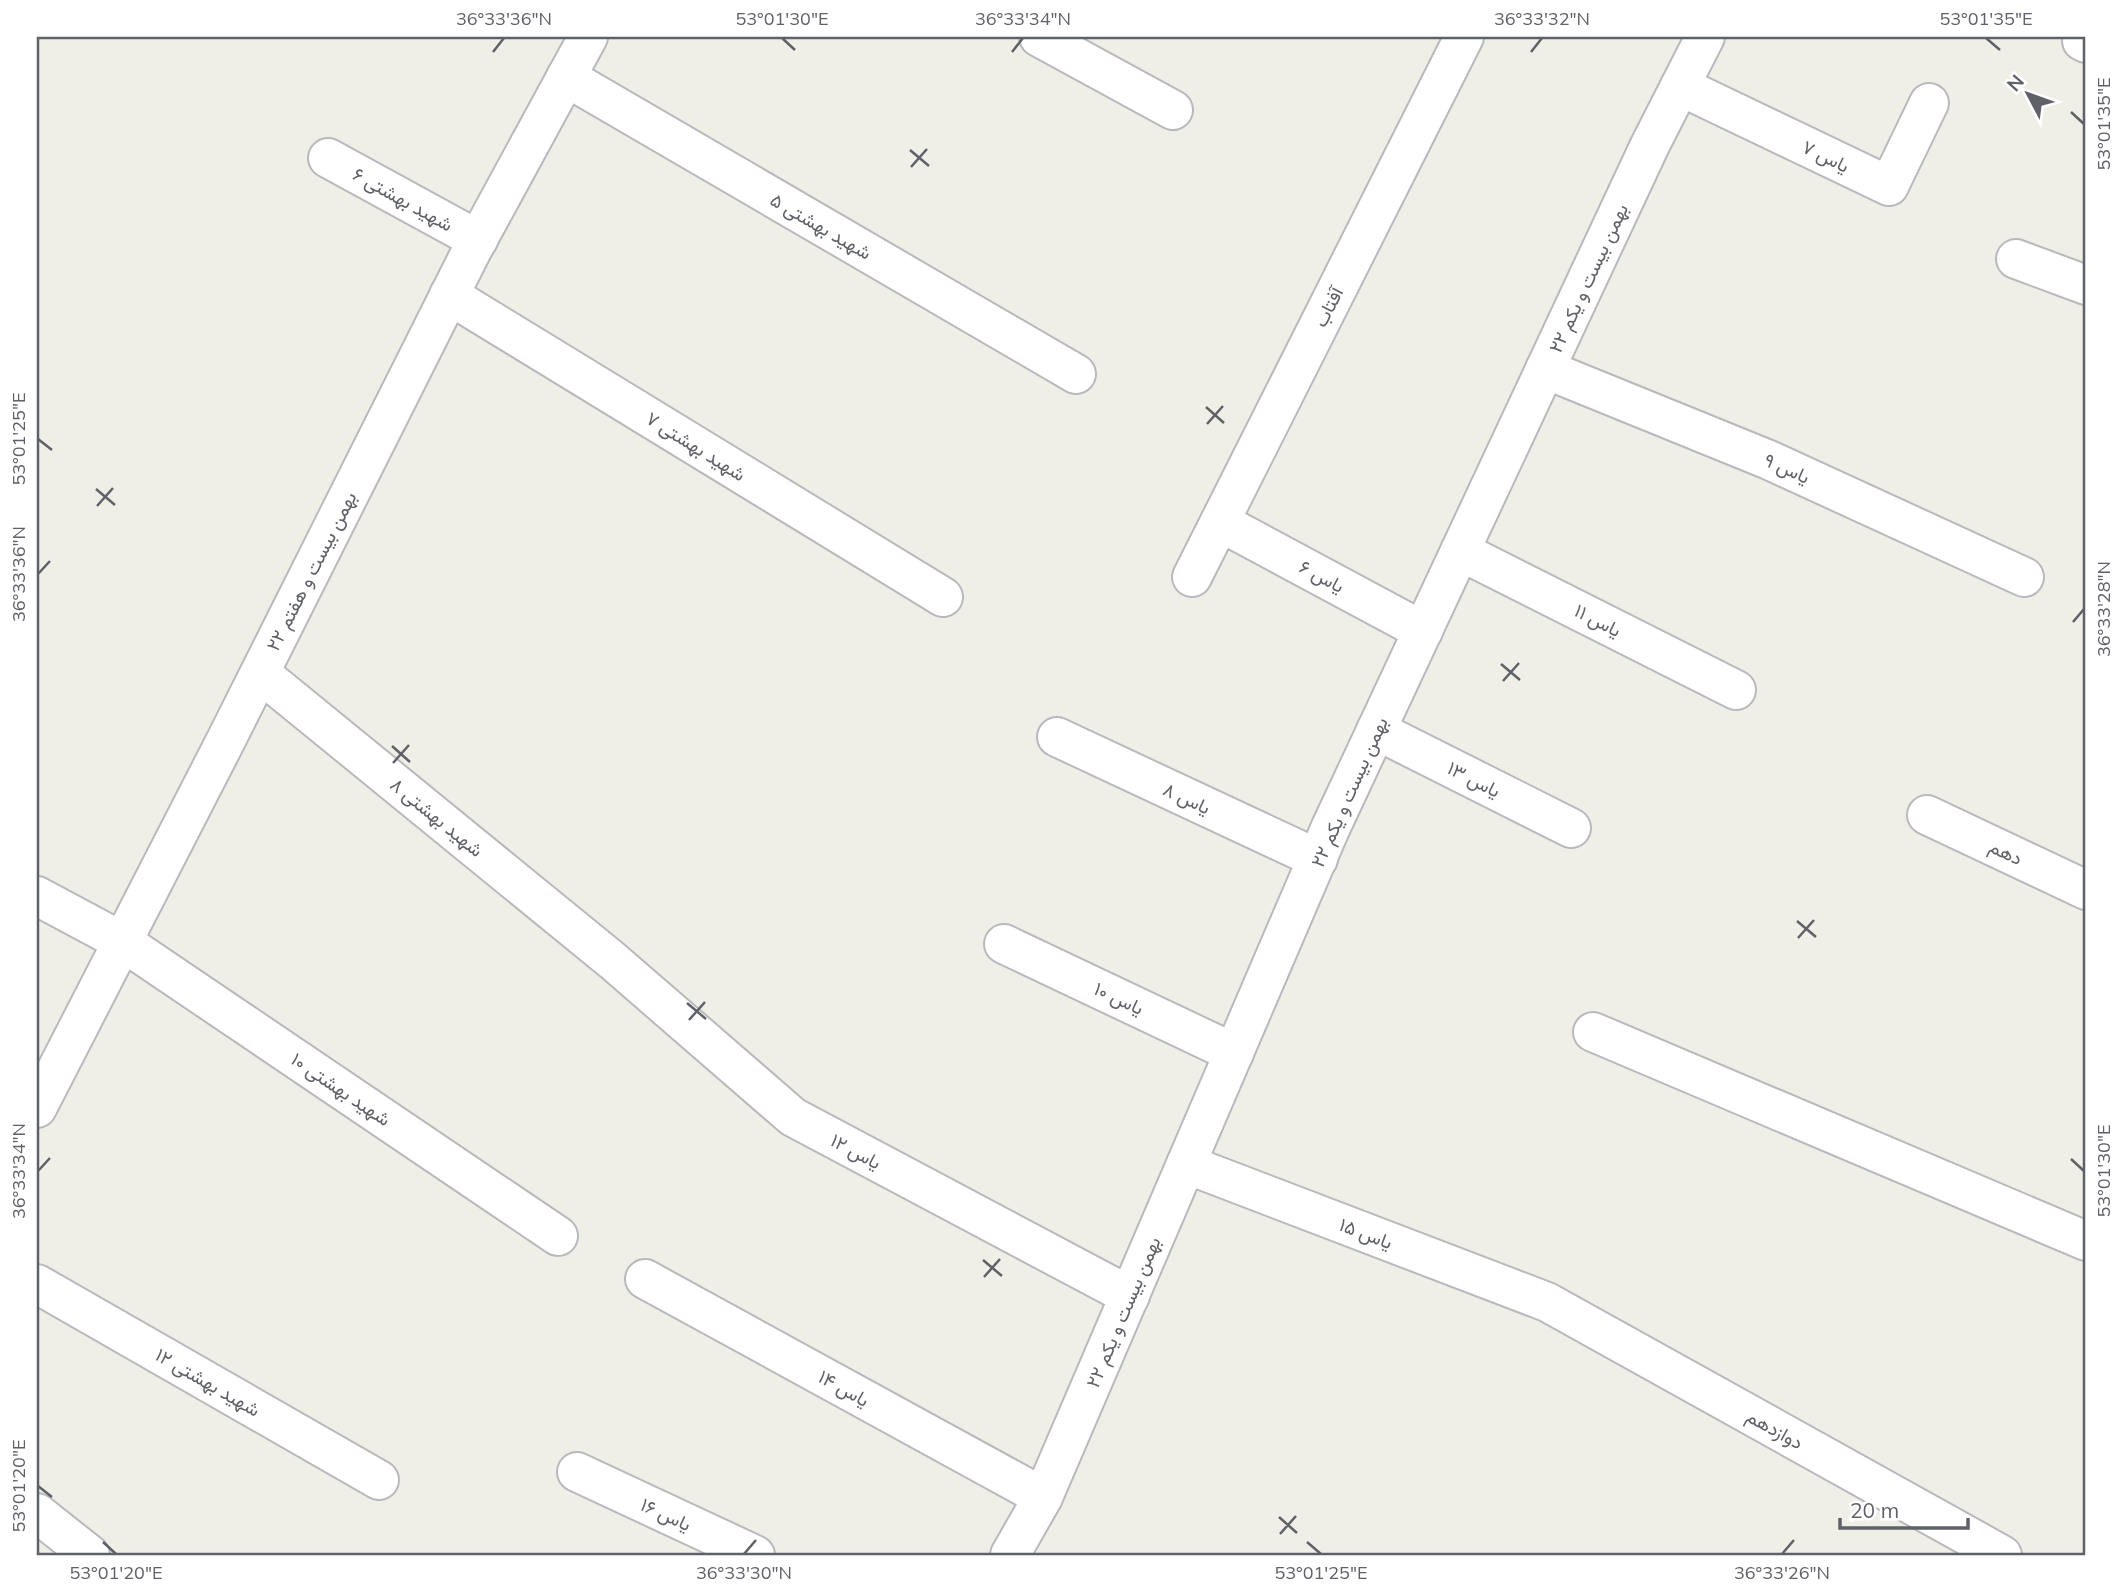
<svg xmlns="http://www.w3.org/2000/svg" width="2123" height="1592" viewBox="0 0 2123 1592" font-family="Mulish,Vazirmatn,sans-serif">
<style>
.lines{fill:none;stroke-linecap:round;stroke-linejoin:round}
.minor-casing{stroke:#b7b9bd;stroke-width:42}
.minor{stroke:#fff;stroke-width:38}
.ticks{fill:none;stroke:#5e6167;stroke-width:2.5}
.labels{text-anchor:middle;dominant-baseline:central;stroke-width:5;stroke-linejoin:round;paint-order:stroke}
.street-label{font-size:19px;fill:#5e6167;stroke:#fff}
.neatline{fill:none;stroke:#5e6167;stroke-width:2.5}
.ticks-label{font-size:18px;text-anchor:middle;fill:#5e6167}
</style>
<rect width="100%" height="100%" fill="#f0efe7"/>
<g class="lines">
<defs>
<g id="minor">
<path d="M 1039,37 L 1173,110"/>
<path d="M 2082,41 L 2086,43"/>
<path d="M 566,77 L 1076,374"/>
<path d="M 1680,86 L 1889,186 L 1929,103"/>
<path d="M 328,158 L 478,240"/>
<path d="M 2016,259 L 2086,285"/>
<path d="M 449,295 L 943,597"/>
<path d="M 1545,369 L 1769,460 L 2024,577"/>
<path d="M 1220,522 L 1423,631"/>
<path d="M 1460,551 L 1736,690"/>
<path d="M 1192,577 L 1464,37"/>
<path d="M 260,673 L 613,961 L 793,1117 L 1130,1296"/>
<path d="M 1376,730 L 1571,828"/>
<path d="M 1057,737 L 1318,859"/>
<path d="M 1927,815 L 2086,890"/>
<path d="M 37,896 L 123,942 L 558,1236"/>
<path d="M 1004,944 L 1234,1053"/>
<path d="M 1593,1032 L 2086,1241"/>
<path d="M 37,1108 L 226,740 L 471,252 L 588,37"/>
<path d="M 1186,1164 L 1547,1302 L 2002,1555"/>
<path d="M 645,1279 L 1043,1497"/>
<path d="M 37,1284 L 379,1480"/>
<path d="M 577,1472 L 755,1555"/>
<path d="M 37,1513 L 90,1555"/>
<path d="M 1010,1555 L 1043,1497 L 1330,829 L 1650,145 L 1705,37"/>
</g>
</defs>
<use href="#minor" class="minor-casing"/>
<use href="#minor" class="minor"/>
</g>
<path class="ticks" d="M 782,38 L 795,50M 1986,38 L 2000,50M 493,52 L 504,38M 1012,52 L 1023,38M 1531,52 L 1542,38M 2071,112 L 2084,124M 910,150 L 929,166M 911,167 L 927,149M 1206,407 L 1224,423M 1207,424 L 1223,406M 38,439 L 52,450M 96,489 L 115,505M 97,506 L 113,488M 38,574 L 50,561M 2073,622 L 2084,609M 1501,664 L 1520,680M 1503,681 L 1519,663M 392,746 L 410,762M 393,763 L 409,745M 1797,921 L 1816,937M 1798,938 L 1814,920M 687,1003 L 706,1019M 689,1020 L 705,1002M 2071,1159 L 2084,1171M 38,1171 L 50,1158M 983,1260 L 1002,1276M 984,1277 L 1000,1259M 38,1486 L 52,1497M 1279,1517 L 1297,1533M 1280,1534 L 1296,1516M 103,1542 L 116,1554M 1307,1542 L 1321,1554M 744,1554 L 756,1540M 1782,1554 L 1794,1540"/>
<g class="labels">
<g class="street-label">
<text transform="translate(1826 156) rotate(26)">یاس ۷</text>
<text transform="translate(403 199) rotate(29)">شهید بهشتی ۶</text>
<text transform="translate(821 226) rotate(30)">شهید بهشتی ۵</text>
<text transform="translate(1588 278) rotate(-65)">۲۲ بهمن بیست و یکم</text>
<text transform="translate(1328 307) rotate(-63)">آفتاب</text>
<text transform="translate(696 446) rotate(32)">شهید بهشتی ۷</text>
<text transform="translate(1787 468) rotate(24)">یاس ۹</text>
<text transform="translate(311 571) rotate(-63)">۲۲ بهمن بیست و هفتم</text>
<text transform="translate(1322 576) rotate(28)">یاس ۶</text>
<text transform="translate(1598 620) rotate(27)">یاس ۱۱</text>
<text transform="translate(1474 779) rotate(27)">یاس ۱۳</text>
<text transform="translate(1349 792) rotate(-66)">۲۲ بهمن بیست و یکم</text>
<text transform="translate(1187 798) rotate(25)">یاس ۸</text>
<text transform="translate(437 817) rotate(39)">شهید بهشتی ۸</text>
<text transform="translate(2006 852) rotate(25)">دهم</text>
<text transform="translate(1119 998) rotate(25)">یاس ۱۰</text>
<text transform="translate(341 1089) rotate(34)">شهید بهشتی ۱۰</text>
<text transform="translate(856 1151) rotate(28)">یاس ۱۲</text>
<text transform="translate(1366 1233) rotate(21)">یاس ۱۵</text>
<text transform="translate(1123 1312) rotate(-67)">۲۲ بهمن بیست و یکم</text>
<text transform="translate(208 1382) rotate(30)">شهید بهشتی ۱۲</text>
<text transform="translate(844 1388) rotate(29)">یاس ۱۴</text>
<text transform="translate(1775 1429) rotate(29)">دوازدهم</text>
<text transform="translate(666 1514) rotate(25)">یاس ۱۶</text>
</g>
</g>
<rect width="2123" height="1592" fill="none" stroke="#ffffff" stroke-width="77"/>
<g transform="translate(2028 94) rotate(311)" stroke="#ffffff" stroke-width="5" paint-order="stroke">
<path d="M0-5L12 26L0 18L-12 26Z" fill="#5e6167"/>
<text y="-10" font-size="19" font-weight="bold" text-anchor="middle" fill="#5e6167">N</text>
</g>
<path d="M1840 1518v10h128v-10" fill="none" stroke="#5e6167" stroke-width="3.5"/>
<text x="1850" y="1518" font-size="21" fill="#5e6167" stroke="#ffffff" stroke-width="5" paint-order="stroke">20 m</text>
<rect x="38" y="38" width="2046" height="1516" class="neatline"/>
<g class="ticks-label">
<text x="504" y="25">36°33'36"N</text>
<text x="782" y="25">53°01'30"E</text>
<text x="1023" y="25">36°33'34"N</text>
<text x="1542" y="25">36°33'32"N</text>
<text x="1986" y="25">53°01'35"E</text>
<text transform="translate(2104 124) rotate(-90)" y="6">53°01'35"E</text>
<text transform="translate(19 439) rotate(-90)" y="6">53°01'25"E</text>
<text transform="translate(19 574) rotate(-90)" y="6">36°33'36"N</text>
<text transform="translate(2104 609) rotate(-90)" y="6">36°33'28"N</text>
<text transform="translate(2104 1171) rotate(-90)" y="6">53°01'30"E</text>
<text transform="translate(19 1171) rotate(-90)" y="6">36°33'34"N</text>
<text transform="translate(19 1486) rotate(-90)" y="6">53°01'20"E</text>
<text x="116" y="1579">53°01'20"E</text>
<text x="744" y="1579">36°33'30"N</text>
<text x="1321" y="1579">53°01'25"E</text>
<text x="1782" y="1579">36°33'26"N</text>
</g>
</svg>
